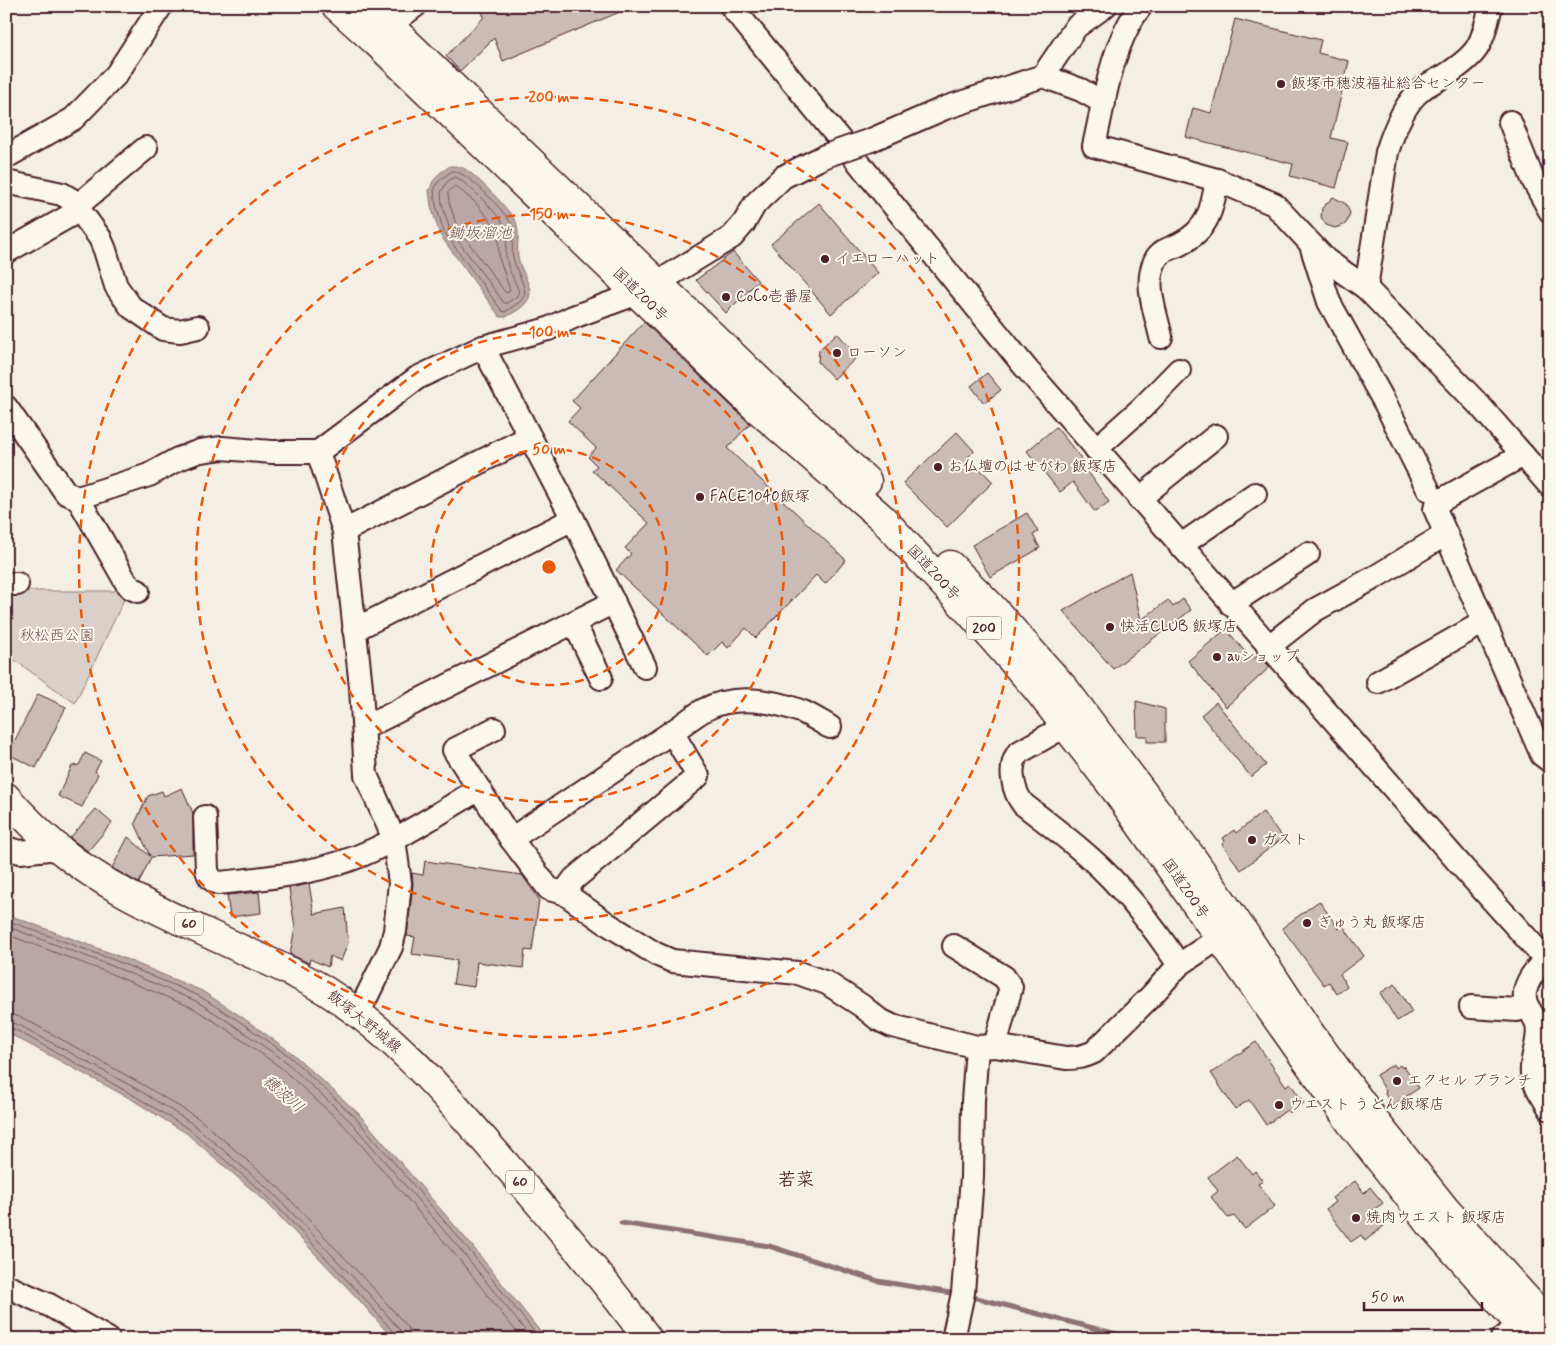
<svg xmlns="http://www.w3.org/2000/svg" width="1556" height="1345" viewBox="0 0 1556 1345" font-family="Mynerve,'Klee One',sans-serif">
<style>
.green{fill:#dbd0c9;stroke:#92787a}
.water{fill:#baa7a5;stroke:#8d7174}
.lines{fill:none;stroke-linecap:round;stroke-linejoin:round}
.shore{stroke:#77555c;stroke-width:1}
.stream{stroke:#8d7174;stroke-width:5}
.building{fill:#cabbb6;stroke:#4a1f2b}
.minor-casing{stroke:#4a1f2b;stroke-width:26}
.major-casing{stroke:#4a1f2b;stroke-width:31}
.highway-casing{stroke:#4a1f2b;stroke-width:31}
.minor{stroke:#fbf7ec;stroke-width:22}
.major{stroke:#fbf7ec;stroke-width:28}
.highway{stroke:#fbf7ec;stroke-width:28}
.minor-bridge-casing{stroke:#4a1f2b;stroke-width:26;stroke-linecap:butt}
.minor-bridge{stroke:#fbf7ec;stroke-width:22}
.ring{fill:none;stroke:#e8590c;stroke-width:2.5;stroke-dasharray:9 6}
.poi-dot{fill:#4a1f2b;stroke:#fbf7ec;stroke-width:2}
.labels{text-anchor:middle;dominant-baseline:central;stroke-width:4;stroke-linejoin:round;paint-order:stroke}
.shield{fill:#fbf7ec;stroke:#7f6065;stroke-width:1}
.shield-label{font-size:14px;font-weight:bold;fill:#4a1f2b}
.poi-label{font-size:15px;fill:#4a1f2b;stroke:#fbf7ec;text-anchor:start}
.street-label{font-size:15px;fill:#4a1f2b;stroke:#fbf7ec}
.park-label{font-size:15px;fill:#6e4b52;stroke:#fbf7ec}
.water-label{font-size:16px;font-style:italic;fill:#714f56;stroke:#fbf7ec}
.quarter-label{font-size:18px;font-weight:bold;fill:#4a1f2b;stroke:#fbf7ec}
.centre{fill:#e8590c;stroke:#fbf7ec;stroke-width:2.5}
.ring-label{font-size:15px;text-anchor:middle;font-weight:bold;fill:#e8590c;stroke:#fbf7ec;stroke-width:4;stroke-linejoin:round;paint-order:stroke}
</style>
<rect width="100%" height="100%" fill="#f4eee4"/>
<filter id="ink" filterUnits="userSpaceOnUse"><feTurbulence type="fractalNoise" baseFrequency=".02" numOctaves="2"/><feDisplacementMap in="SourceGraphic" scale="10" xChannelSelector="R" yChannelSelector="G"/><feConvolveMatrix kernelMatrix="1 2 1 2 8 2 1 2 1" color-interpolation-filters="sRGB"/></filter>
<g filter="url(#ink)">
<path class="green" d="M 123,583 L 129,589 L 75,703 L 6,654 L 6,591 L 115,591 Z"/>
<g class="water">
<path d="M 450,166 C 456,166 460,166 465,169 C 477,176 510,210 516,222 C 521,235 515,248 519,261 C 521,269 531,286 530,294 C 529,305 515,312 506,317 L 500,317 L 440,235 L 431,206 L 429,191 L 433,181 L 440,173 Z"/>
<path d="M 6,914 L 116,955 L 202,991 L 239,1015 L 292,1053 L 358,1113 L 473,1247 L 546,1339 L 393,1339 L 360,1301 L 265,1201 L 186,1133 L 131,1099 L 6,1032 Z"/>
</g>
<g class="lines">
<g class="shore">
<path d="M 452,171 C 467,170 503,210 511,223 C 517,234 510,246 513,257 C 515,270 524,281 525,294 L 521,301 L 505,312 L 502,311 L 444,232 L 436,205 L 434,191 L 437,183 Z"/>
<path d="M 455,177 C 467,182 502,217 506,229 C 509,237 505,247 506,256 C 507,269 515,280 519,292 L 517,296 L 507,303 L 504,303 L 450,230 L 442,204 L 441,192 L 447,182 Z"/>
<path d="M 455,186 L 475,202 L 498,230 L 499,258 L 510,290 L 508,293 L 505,292 L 457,227 L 449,202 L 448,193 Z"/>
<path d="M 6,920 L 114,960 L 199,996 L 236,1019 L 289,1056 L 355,1117 L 469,1250 L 540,1339"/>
<path d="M 6,926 L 112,966 L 196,1001 L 232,1024 L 285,1061 L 350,1121 L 464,1254 L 532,1339"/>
<path d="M 6,934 L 109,973 L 193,1008 L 228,1030 L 280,1067 L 345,1126 L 459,1259 L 522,1339"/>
<path d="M 6,1013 L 23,1018 L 140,1083 L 198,1118 L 278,1187 L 374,1289 L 405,1324 L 409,1330 L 410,1339"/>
<path d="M 6,1021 L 19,1025 L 137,1089 L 193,1124 L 273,1193 L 369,1294 L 400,1330 L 403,1339"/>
<path d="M 6,1027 L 16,1030 L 133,1095 L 189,1129 L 268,1197 L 364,1298 L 395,1334 L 396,1339"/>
</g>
<g class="stream">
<path d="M 621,1223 L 769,1246 L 878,1281 L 957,1294"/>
<path d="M 969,1296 L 1136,1339"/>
</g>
</g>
<g class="building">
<path d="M 480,6 L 634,6 L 503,61 L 494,38 L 460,71 L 446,56 L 484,17 Z"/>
<path d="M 1235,19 L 1321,40 L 1318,53 L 1349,61 L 1331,138 L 1348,142 L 1336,188 L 1290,176 L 1293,164 L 1186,137 L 1193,108 L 1211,113 Z"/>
<path d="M 1333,197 L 1346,204 L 1350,213 L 1347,222 L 1344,225 L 1335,228 L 1326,225 L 1321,217 L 1322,208 Z"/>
<path d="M 819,203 L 878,273 L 831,314 L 771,244 Z"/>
<path d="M 733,252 L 758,281 L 726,313 L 696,280 Z"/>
<path d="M 644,322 L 750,424 L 727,448 L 846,560 L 825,584 L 816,575 L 756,638 L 746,628 L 728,648 L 722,642 L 708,656 L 616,570 L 631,554 L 625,548 L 649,523 L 592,470 L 597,466 L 588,457 L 596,448 L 568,421 L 580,408 L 572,401 Z"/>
<path d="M 837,333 L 858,356 L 834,379 L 818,362 L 819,350 Z"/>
<path d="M 987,373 L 1001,390 L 984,403 L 971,386 Z"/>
<path d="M 1056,427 L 1089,468 L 1087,470 L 1109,502 L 1095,512 L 1073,482 L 1060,492 L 1027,451 Z"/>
<path d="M 957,432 L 974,451 L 968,457 L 993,482 L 947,527 L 903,483 Z"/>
<path d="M 1027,513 L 1038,532 L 1033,535 L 1040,548 L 990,577 L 972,545 Z"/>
<path d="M 1130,572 L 1141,620 L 1168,600 L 1173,607 L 1183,599 L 1191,610 L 1113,669 L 1063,611 Z"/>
<path d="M 1226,629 L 1252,660 L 1258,655 L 1270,667 L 1226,707 L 1188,661 Z"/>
<path d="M 38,694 L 66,707 L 36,768 L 8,754 Z"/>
<path d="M 1136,701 L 1165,709 L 1165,742 L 1147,742 L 1147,736 L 1137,736 Z"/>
<path d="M 1216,702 L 1266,765 L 1251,777 L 1201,715 Z"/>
<path d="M 85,753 L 101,761 L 95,771 L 98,774 L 82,807 L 58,796 L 72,766 L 79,765 Z"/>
<path d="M 182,788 L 193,813 L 193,854 L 151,857 L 139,883 L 112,868 L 128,837 L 150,856 L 135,823 L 148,796 L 162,791 L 164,796 Z"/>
<path d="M 96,809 L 112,823 L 88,851 L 70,838 Z"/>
<path d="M 1263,812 L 1283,838 L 1241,870 L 1222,844 L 1225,841 L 1223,838 L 1234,830 L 1236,833 Z"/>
<path d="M 425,861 L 522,875 L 539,899 L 532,951 L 525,950 L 523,968 L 477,962 L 474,987 L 453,984 L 457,960 L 412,954 L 415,937 L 407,936 L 413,884 L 412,873 L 423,875 Z"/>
<path d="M 309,884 L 314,914 L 345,908 L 348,943 L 341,961 L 330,956 L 328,967 L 310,959 L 309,963 L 290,954 L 295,928 L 289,888 Z"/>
<path d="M 259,892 L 261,913 L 230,917 L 227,895 Z"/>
<path d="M 1319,901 L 1339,929 L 1343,926 L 1364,956 L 1340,974 L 1347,987 L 1337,994 L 1329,982 L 1324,985 L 1282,928 Z"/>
<path d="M 1395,984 L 1412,1012 L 1397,1021 L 1380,993 Z"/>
<path d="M 1256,1042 L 1286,1086 L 1290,1083 L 1304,1103 L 1289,1113 L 1287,1110 L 1266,1125 L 1249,1100 L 1235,1109 L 1211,1073 Z"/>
<path d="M 1394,1064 L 1396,1068 L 1400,1065 L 1402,1068 L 1404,1066 L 1419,1088 L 1392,1106 L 1385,1094 L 1386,1091 L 1376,1075 Z"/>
<path d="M 1237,1155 L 1252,1174 L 1255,1171 L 1263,1181 L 1258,1184 L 1275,1206 L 1245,1229 L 1234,1216 L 1228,1218 L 1211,1197 L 1218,1191 L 1208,1177 Z"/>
<path d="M 1355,1181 L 1364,1193 L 1370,1187 L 1383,1203 L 1373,1210 L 1385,1225 L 1365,1241 L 1361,1235 L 1351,1242 L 1326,1209 L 1335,1202 L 1332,1198 Z"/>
</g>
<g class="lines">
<defs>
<g id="minor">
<path d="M 731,6 L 1025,367 L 1465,870 L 1550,964"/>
<path d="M 1141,6 C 1112,42 1104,102 1094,146 L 1217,180 L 1274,204 L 1326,260 L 1366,288 L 1481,407 L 1550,486"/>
<path d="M 378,39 L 390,25 L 415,6"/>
<path d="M 1043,76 L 1076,27 L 1105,6"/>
<path d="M 1510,122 L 1534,182 L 1550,211"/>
<path d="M 871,140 L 945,108 L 1043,76 L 1081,90 L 1104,103"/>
<path d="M 6,157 L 73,119 L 116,75 L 161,6"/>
<path d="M 6,182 L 62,194 L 72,200 L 100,238 L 105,250 L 116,286 L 131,307 L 163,329 L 180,331 L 198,327"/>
<path d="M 77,206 L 146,148"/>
<path d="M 1311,245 L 1329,302 L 1386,405 L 1428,489"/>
<path d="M 6,252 L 80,210"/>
<path d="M 1366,288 L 1387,152 C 1393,133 1404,104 1420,91 C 1427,84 1438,80 1446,75 C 1481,52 1481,45 1491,6"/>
<path d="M 1161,337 C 1156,314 1144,284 1155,261 C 1160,250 1170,249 1180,244 C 1209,229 1212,209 1217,180"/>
<path d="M 483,347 L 573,519 L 645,667"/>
<path d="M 6,407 L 66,493 L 78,498 L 149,475 L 178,459 L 200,451 L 222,448 L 272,452 L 318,452 L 417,378 L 483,347 L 548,329 L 573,317 L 638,293 L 657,283 L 732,237 L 744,223 L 755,204 L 783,177 L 825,156"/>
<path d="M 1096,449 L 1142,408 L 1179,370"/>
<path d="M 318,452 L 344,531 L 361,687 L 366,775 L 394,839 L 400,883 L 395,931 L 391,947 L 358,1014"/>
<path d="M 1523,455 L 1438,502 L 1435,509 L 1542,755 L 1550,761"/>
<path d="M 78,498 L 126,582 L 131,588 L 138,591"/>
<path d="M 1139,499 L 1216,436"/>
<path d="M 344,531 L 529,437"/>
<path d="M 1180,546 L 1255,494"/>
<path d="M 6,584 L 17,584"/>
<path d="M 1231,604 L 1308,554"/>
<path d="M 574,623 L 601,678"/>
<path d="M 354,630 L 573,519"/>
<path d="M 1268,647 L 1315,610 L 1375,577 L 1446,534"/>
<path d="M 1378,682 L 1484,622"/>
<path d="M 1065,726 L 1018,753 C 1008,768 1013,791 1023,804 C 1046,822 1069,839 1090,858 C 1125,889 1153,926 1179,965"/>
<path d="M 364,728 L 614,602"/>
<path d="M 672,732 C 683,725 693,716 704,710 C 733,694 774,700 803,712 C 812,716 821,722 830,727"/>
<path d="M 479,789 L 454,750 L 494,729"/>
<path d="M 205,817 L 207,870 C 209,877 211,880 218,883 C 269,878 325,873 373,850 C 410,833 444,810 479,789 L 511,839 L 549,889 L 564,893 L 606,923 L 656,954 L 672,961 L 798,973 L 827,983 L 862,1006 L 878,1019 L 892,1026 L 977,1047 L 995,1046 L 1066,1058 C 1077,1058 1084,1057 1094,1052 L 1151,996 L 1179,965 L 1219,938"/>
<path d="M 511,839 L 672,732 L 698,776 L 574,879 L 564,893"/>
<path d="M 6,848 L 20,852 L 58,848"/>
<path d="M 954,946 L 1004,977 L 1011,987 L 995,1046"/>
<path d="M 1545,959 C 1537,969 1527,979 1525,992 C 1523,1006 1533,1012 1537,1024 C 1541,1040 1530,1058 1532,1074 C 1534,1086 1544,1098 1550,1109"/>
<path d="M 1471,1007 L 1517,1010 L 1525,1004"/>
<path d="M 6,1286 L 49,1305 L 108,1339"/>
<path d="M 953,1339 L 963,1293 L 972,1177 L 973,1101 L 977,1047"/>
<path d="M 1502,1339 L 1519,1325"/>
</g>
<path id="major" d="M 6,797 C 22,815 40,833 58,848 C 110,892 180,920 241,949 C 270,962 299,974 326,991 C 398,1036 452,1103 507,1166 C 555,1222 604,1279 648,1339"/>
<g id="highway">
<path d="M 336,6 L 376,42 L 756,408 L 882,518 L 973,616 L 1036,688 L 1116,791 L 1350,1122 L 1431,1225 L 1533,1339"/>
<path d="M 369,6 L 769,390 L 867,481"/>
<path d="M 950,565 L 991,606 L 1065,689 L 1193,859 L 1245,934 L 1310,1033 L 1374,1120 L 1446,1210 L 1550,1325"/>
</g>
</defs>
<use href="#minor" class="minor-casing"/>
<use href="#major" class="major-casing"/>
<use href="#highway" class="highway-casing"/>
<use href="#minor" class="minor"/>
<use href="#major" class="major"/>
<use href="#highway" class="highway"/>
<defs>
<path id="minor-bridge" d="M 825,156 L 871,140"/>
</defs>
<use href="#minor-bridge" class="minor-bridge-casing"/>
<use href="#minor-bridge" class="minor-bridge"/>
</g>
</g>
<g class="ring">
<circle cx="549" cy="567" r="118"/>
<circle cx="549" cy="567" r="235"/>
<circle cx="549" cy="567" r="353"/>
<circle cx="549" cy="567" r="470"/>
</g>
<g class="poi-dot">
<circle cx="1281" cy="84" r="5"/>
<circle cx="825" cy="259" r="5"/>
<circle cx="726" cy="297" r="5"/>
<circle cx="837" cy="353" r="5"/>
<circle cx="938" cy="467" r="5"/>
<circle cx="700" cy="497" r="5"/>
<circle cx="1110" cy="627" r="5"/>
<circle cx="1217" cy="657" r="5"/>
<circle cx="1252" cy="840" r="5"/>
<circle cx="1307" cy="923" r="5"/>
<circle cx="1397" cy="1081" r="5"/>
<circle cx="1279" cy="1105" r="5"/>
<circle cx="1356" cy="1218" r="5"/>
</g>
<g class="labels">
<g class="shield">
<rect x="966.5" y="616.5" width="35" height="23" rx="4"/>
<rect x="175" y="912.5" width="28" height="23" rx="4"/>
<rect x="506" y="1170.5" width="28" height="23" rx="4"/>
</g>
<g class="shield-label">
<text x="984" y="628">200</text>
<text x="189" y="924">60</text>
<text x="520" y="1182">60</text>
</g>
<g class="poi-label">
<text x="1291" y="84">飯塚市穂波福祉総合センター</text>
<text x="835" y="259">イエローハット</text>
<text x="736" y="297">CoCo壱番屋</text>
<text x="847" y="353">ローソン</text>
<text x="948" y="467">お仏壇のはせがわ 飯塚店</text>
<text x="710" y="497">FACE1040飯塚</text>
<text x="1120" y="627">快活CLUB 飯塚店</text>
<text x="1227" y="657">auショップ</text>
<text x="1262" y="840">ガスト</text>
<text x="1317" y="923">ぎゅう丸 飯塚店</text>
<text x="1407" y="1081">エクセル ブランチ</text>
<text x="1289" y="1105">ウエスト うどん飯塚店</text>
<text x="1366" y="1218">焼肉ウエスト 飯塚店</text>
</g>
<g class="street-label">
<text transform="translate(640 295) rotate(44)">国道200号</text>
<text transform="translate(933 573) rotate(47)">国道200号</text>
<text transform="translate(1185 889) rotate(55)">国道200号</text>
<text transform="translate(364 1022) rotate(39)">飯塚大野城線</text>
</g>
<g class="park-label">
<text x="57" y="636">秋松西公園</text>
</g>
<g class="water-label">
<text x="480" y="233">鋤坂溜池</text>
<text transform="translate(283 1094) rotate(41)">穂波川</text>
</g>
<g class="quarter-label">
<text x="796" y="1180">若菜</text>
</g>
</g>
<circle cx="549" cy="567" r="8" class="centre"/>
<g class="ring-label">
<text x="549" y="102">200 m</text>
<text x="549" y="219">150 m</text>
<text x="549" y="337">100 m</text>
<text x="549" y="454">50 m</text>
</g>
<rect width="1556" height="1345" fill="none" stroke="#fbf7ec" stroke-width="25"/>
<rect x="12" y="12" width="1531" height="1320" fill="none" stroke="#4a1f2b" stroke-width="2" filter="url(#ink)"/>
<path d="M1364 1302v8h118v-8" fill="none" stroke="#4a1f2b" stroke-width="2.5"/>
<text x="1371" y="1302" font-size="15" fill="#4a1f2b" stroke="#fbf7ec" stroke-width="4" paint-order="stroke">50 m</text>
</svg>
